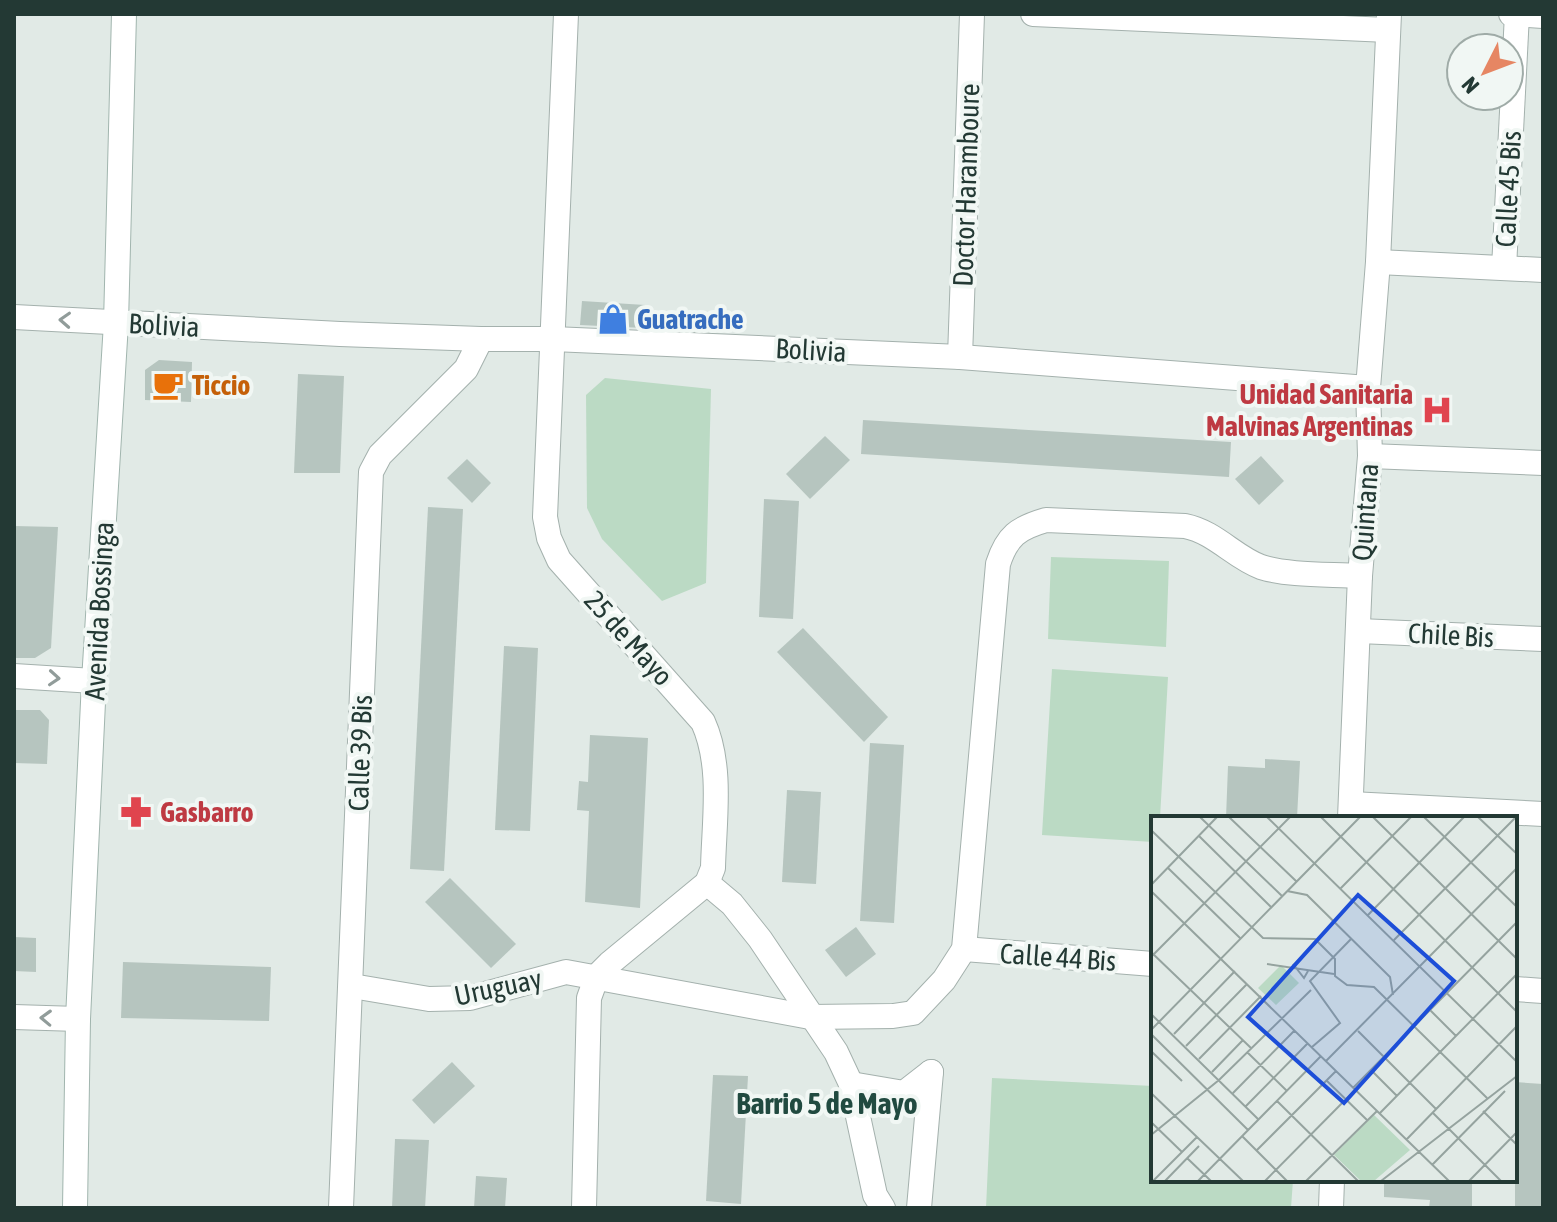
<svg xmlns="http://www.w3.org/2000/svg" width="1557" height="1222" viewBox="0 0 1557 1222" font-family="'Asap Condensed',sans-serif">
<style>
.green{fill:#bbdac4}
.building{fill:#b6c5bf}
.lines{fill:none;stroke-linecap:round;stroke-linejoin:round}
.street-casing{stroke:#a4b1ad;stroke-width:26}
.secondary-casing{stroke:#a1b5ae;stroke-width:26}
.street{stroke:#fff;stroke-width:24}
.secondary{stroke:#fff;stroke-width:24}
.oneway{stroke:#919c9a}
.labels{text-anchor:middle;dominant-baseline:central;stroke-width:8;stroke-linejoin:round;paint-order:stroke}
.street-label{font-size:28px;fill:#233934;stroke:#f1f7f4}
.shop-label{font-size:28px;font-weight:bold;fill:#366cbe;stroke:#f1f7f4;text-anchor:start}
.food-label{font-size:28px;font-weight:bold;fill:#c56008;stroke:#f1f7f4;text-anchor:start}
.health-label{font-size:28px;font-weight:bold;fill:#be3a42;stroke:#f1f7f4;text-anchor:end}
.neighbourhood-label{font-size:30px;font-weight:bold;fill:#214a40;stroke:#f1f7f4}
.inset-road{fill:none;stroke:#95a39f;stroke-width:2}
.view{fill:#1d4ed8;fill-opacity:0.15;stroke:#1d4ed8;stroke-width:4}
.inset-edge{fill:none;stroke:#233934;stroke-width:4}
</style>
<rect width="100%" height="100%" fill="#e1eae6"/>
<g class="green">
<path d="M 605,378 L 711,389 L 706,583 L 662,601 L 602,539 L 587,508 L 586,395 Z"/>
<path d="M 1051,557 L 1169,561 L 1166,647 L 1048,639 Z"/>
<path d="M 1052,669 L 1168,677 L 1160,818 L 1153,818 L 1153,842 L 1042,835 Z"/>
<path d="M 992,1078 L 1153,1086 L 1153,1180 L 1293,1180 L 1291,1208 L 986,1208 Z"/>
</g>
<g class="building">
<path d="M 582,301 L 645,305 L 644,328 L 580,325 Z"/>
<path d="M 159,360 L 192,362 L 191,402 L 145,400 L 145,370 Z"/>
<path d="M 298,374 L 344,376 L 340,473 L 294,473 Z"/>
<path d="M 863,420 L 1231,442 L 1229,477 L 861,454 Z"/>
<path d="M 825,436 L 850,460 L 810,499 L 786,474 Z"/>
<path d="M 1261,456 L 1284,481 L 1259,505 L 1235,479 Z"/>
<path d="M 467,459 L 491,483 L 472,503 L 447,478 Z"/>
<path d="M 764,499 L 799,501 L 793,619 L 759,617 Z"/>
<path d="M 428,507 L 463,509 L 444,871 L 410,869 Z"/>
<path d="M 14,526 L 58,527 L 51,648 L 35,658 L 14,658 Z"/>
<path d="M 803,628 L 888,717 L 864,742 L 777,652 Z"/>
<path d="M 504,646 L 538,648 L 530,831 L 495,830 Z"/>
<path d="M 14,710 L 40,710 L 49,720 L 47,764 L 14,763 Z"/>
<path d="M 590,735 L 648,738 L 640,908 L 585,902 L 589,811 L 577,810 L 579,781 L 588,782 Z"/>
<path d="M 870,743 L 904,745 L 894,923 L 860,921 Z"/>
<path d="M 1265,759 L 1300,761 L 1297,818 L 1226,818 L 1228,766 L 1265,768 Z"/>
<path d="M 787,790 L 821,792 L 816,884 L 782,882 Z"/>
<path d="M 450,878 L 516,944 L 491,968 L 425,902 Z"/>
<path d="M 856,927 L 876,954 L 846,977 L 825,950 Z"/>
<path d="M 14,937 L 36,938 L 36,972 L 14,971 Z"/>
<path d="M 123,962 L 271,967 L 269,1021 L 121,1018 Z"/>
<path d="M 452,1062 L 475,1086 L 434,1124 L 412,1100 Z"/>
<path d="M 713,1075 L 748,1076 L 741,1204 L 706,1201 Z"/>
<path d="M 1515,1082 L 1543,1084 L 1543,1208 L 1515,1208 Z"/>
<path d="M 395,1139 L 429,1140 L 425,1208 L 392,1208 Z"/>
<path d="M 476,1176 L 507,1178 L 505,1208 L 474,1208 Z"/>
<path d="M 1384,1180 L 1472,1180 L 1472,1208 L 1429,1208 L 1430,1200 L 1384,1197 Z"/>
</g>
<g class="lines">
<defs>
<g id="street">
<path d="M 566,14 L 545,517 L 549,538 L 559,560 L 703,722 C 723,766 714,821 713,868 L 707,883 L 610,963 L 597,976 L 589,998 L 584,1208"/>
<path d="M 1033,14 L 1388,30"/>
<path d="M 1511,14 L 1543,16"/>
<path d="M 1378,262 L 1543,270"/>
<path d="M 1504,268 L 1517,14"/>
<path d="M 14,317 L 340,334 L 481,339 L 553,339 L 960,357 L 1368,388"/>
<path d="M 960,357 L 972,14"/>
<path d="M 1370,456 L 1543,463"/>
<path d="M 1359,631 L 1543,639"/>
<path d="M 14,676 L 94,681"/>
<path d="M 1351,804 L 1543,814"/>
<path d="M 1350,818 L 1360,576 L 1370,456 L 1368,388 L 1378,262 L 1389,14"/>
<path d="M 707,883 L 732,904 L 760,939 L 836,1052 L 851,1084 L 875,1195 L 883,1208"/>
<path d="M 964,949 L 1153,964"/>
<path d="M 352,986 L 429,999 L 470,998 L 566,972 L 810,1017 L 893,1016 L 913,1013 L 944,980 L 964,949 L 998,564 C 1007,536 1018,528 1046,520 L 1185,526 C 1215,532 1234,557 1261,567 C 1289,576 1331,574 1360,576"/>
<path d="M 1515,989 L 1543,991"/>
<path d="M 14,1017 L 78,1019"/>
<path d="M 851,1084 L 904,1093 L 931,1072"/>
<path d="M 341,1208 L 371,472 L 380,455 L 466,369 L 481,339"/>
<path d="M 919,1208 L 931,1072"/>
<path d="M 1331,1208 L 1332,1180"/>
</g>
<path id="secondary" d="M 75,1208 L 78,1019 L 94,681 L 116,323 L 124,14"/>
</defs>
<use href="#street" class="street-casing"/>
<use href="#secondary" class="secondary-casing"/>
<use href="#street" class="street"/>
<use href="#secondary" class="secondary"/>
</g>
<defs><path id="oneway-chevron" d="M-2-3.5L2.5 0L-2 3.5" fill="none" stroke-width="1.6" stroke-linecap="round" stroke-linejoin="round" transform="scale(2)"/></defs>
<g class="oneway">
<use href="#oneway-chevron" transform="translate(65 320) rotate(-177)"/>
<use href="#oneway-chevron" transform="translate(54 678) rotate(4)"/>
<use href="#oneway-chevron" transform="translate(46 1018) rotate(-178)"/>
</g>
<defs>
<symbol id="shop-bare" viewBox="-9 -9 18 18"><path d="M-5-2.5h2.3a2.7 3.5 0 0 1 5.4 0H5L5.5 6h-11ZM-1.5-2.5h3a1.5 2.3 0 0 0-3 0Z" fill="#3f7fe0" stroke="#f1f7f4" stroke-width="2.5" paint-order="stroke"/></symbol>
<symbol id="cafe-bare" viewBox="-9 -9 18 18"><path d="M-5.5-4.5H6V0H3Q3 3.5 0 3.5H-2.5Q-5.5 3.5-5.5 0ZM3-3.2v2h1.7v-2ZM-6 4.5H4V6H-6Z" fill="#e8710a" stroke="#f1f7f4" stroke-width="2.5" paint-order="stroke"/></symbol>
<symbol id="hospital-bare" viewBox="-9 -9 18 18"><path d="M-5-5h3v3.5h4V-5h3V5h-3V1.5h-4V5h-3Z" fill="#e0444e" stroke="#f1f7f4" stroke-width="2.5" paint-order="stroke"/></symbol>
<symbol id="pharmacy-bare" viewBox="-9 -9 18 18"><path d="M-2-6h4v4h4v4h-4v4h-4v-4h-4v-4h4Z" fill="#e0444e" stroke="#f1f7f4" stroke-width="2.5" paint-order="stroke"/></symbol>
</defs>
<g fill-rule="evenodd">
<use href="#shop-bare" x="591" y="297" width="44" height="44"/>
<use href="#cafe-bare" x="146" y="363" width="44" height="44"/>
<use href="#hospital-bare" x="1415" y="388" width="44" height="44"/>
<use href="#pharmacy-bare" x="114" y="790" width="44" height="44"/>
</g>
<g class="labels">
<g class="street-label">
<text transform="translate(966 185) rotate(-88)">Doctor Haramboure</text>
<text transform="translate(1508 189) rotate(-87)">Calle 45 Bis</text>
<text transform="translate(164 325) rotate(3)">Bolivia</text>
<text transform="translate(811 350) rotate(3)">Bolivia</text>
<text transform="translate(1365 512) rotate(-86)">Quintana</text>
<text transform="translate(99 611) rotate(-87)">Avenida Bossinga</text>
<text transform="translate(1451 635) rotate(3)">Chile Bis</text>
<text transform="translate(629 638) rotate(48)">25 de Mayo</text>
<text transform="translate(360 753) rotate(-88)">Calle 39 Bis</text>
<text transform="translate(1058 957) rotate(4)">Calle 44 Bis</text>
<text transform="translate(498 987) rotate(-12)">Uruguay</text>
</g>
<g class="shop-label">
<text x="637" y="319">Guatrache</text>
</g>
<g class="food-label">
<text x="192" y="385">Ticcio</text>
</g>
<g class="health-label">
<text x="1413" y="394">Unidad Sanitaria<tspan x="1413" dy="32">Malvinas Argentinas</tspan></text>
<text x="160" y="812" text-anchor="start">Gasbarro</text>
</g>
<g class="neighbourhood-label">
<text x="827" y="1103">Barrio 5 de Mayo</text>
</g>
</g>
<g transform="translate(1151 816)">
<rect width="366" height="366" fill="#e1eae6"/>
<path d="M 130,149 L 148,167 L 125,189 L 107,172 ZM 223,299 L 259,334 L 223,365 L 210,365 L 183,339 Z" fill="#bbdac4"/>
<path class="inset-road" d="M 49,1 L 131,80M 78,1 L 145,65M 116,1 L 366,246M 170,1 L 366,196M 222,1 L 366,143M 273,1 L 366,91M 327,1 L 366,38M 0,14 L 112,122 L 164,123 L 184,143 L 184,160 L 196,169 L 223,171 L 336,282M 48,20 L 120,91M 17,52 L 89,122M 0,69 L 66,1M 189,73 L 260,1M 0,75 L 298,365M 136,75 L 156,79 L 239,161 L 242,179M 217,99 L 313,1M 243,124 L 365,1M 0,136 L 100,232M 0,141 L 139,1M 116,148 L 183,158M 142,148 L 153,162 L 157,155M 279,194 L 305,220M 0,198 L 108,304M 0,214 L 209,1M 207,215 L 285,293M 0,218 L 97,314M 23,218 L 84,155M 35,230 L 96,168M 161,231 L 189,207 L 159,165 L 200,123M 0,235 L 31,265M 96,236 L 136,275M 48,243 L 110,180M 175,245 L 366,52M 220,254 L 246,280M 61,256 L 92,224M 175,264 L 216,304M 202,272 L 366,106M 0,277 L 92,365M 82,277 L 144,214M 126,285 L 207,365M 95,290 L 157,227M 332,295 L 366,329M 281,296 L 350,365M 228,298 L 366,158M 0,306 L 31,336M 0,319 L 68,264 L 160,174M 91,320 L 136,365M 255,324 L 366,210M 106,334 L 185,255M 36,342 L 60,365M 281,349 L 354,275M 2,365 L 46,321M 14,365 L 48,330M 47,365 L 170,240M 114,365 L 204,274M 155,365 L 226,295M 230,365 L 366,260M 318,365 L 366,316"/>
<path class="view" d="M 207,79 L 303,165 L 193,287 L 97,201 Z"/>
<rect width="366" height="366" class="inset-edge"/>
</g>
<rect width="1557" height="1222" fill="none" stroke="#233934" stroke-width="32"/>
<g transform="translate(1485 72) rotate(228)"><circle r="38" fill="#f1f7f4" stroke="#9faba7" stroke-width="2"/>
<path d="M0-6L14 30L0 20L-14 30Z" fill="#e68663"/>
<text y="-12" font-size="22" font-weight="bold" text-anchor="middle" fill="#233934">N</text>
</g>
</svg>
